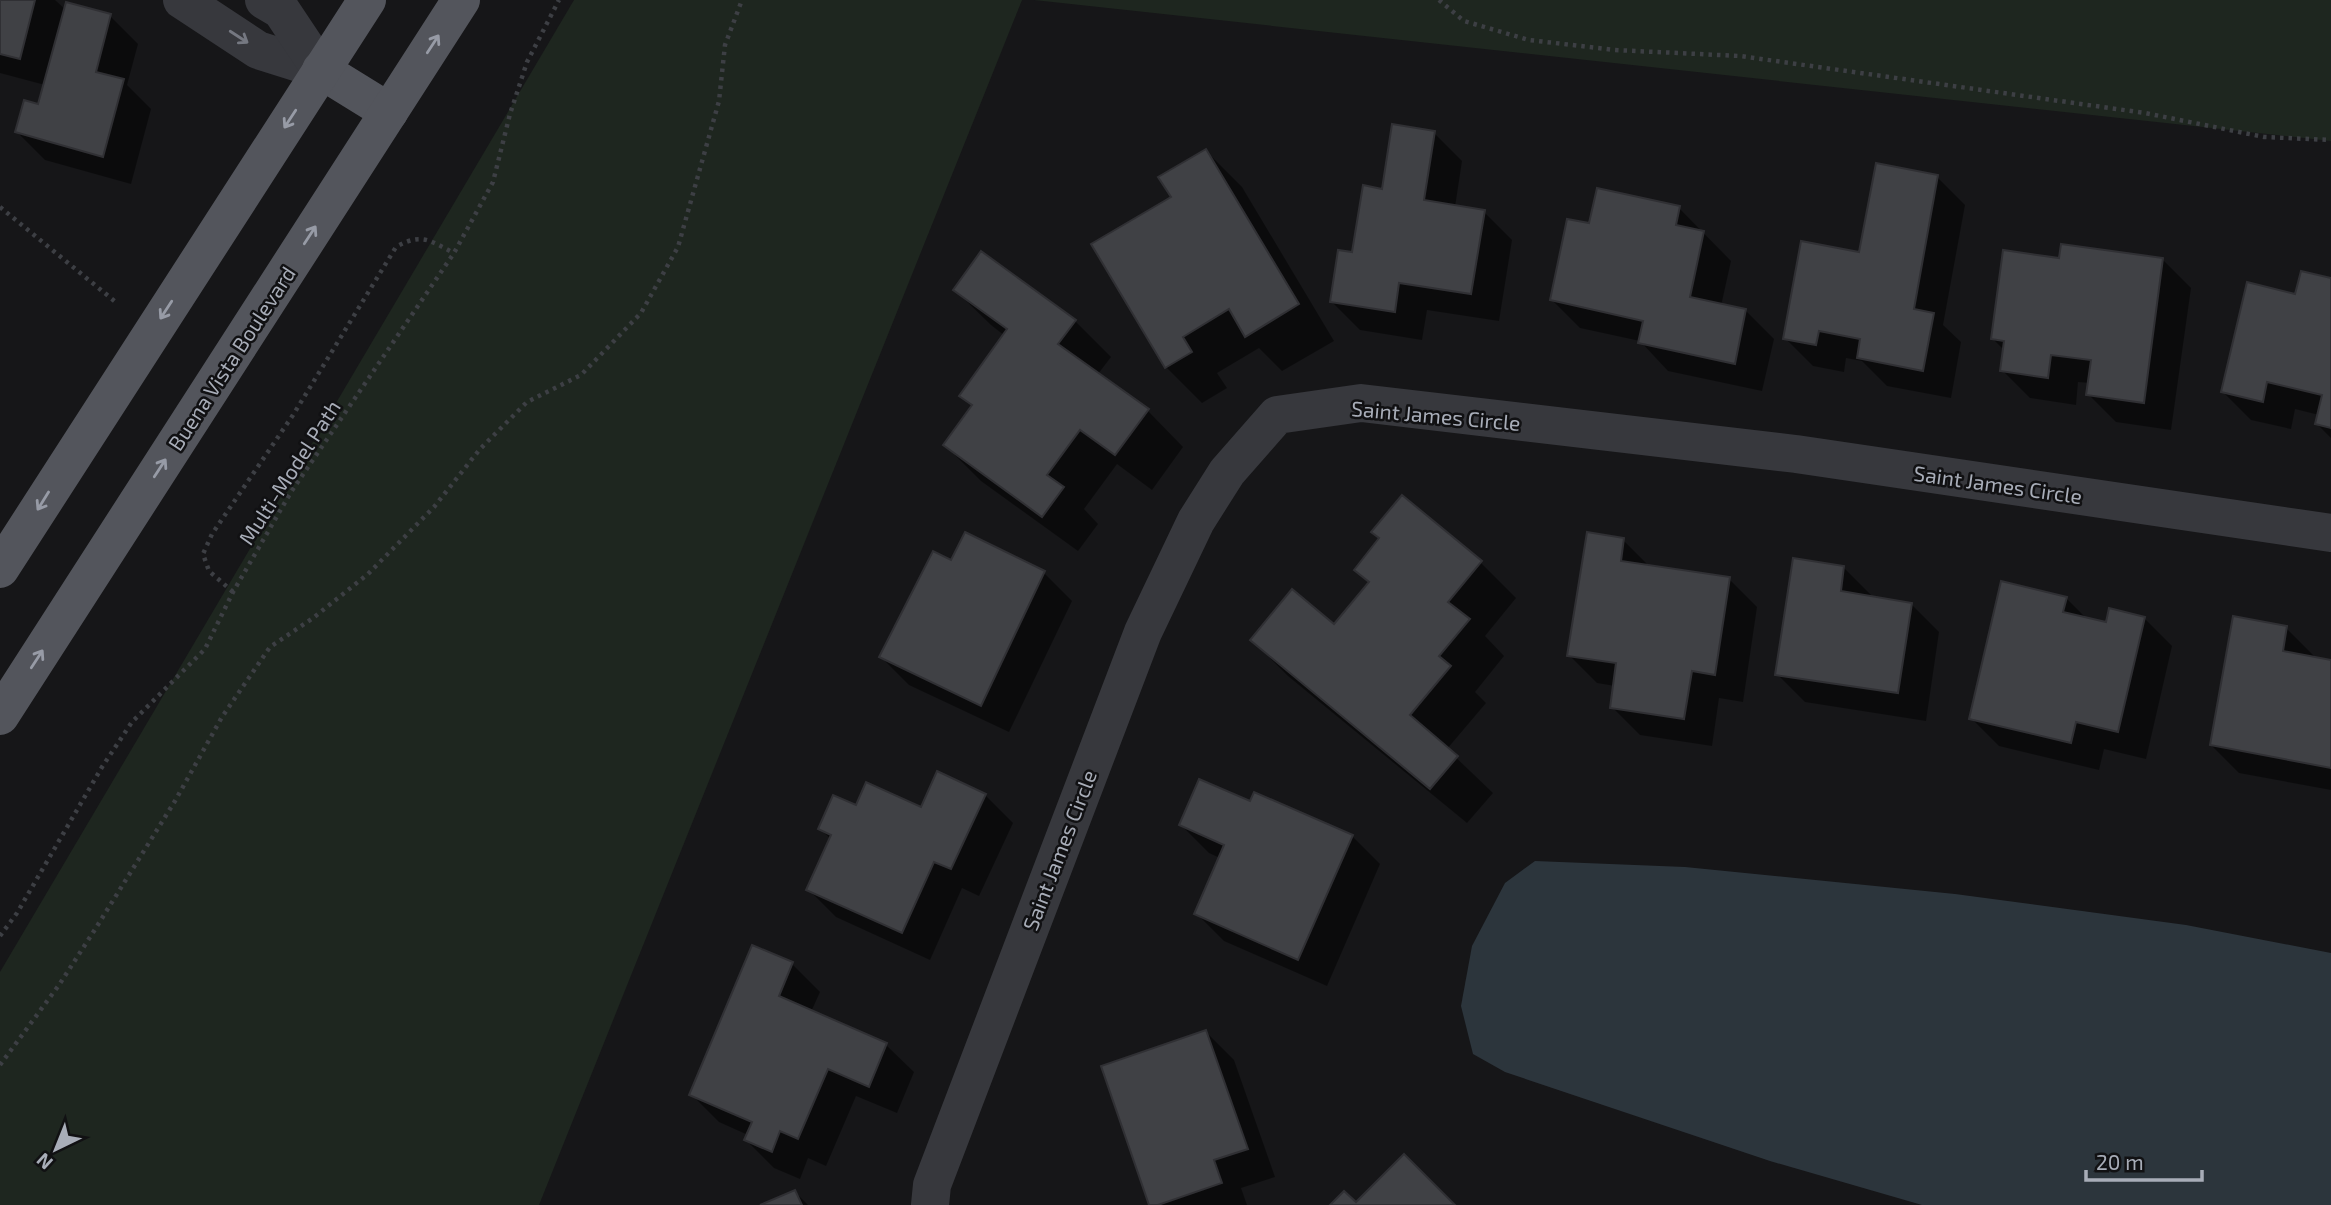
<svg xmlns="http://www.w3.org/2000/svg" width="2331" height="1205" viewBox="0 0 2331 1205" font-family="'Exo 2',sans-serif">
<style>
.green{fill:#1e261f}
.water{fill:#2c353c}
.shadow{fill:#0007}
.building{fill:#404145;stroke:#303034;stroke-width:2}
.lines{fill:none;stroke-linecap:round;stroke-linejoin:round}
.path{stroke:#3d3f44;stroke-width:4.5;stroke-dasharray:3.5 5;stroke-linecap:butt}
.minor{stroke:#37383d;stroke-width:38}
.major{stroke:#53555c;stroke-width:38}
.oneway{stroke:#757881}
.oneway2{stroke:#979ba6}
.labels{text-anchor:middle;dominant-baseline:central;stroke-width:5;stroke-linejoin:round;paint-order:stroke}
.street-label{font-size:21px;fill:#a8adb8;stroke:#111113}
</style>
<rect width="100%" height="100%" fill="#161618"/>
<g class="green">
<path d="M 574,0 L 1022,0 L 539,1205 L 0,1205 L 0,972 Z"/>
<path d="M 1034,0 L 2331,0 L 2331,141 Z"/>
</g>
<path class="water" d="M 1535,861 L 1685,867 L 1955,894 L 2186,925 L 2331,953 L 2331,1205 L 1922,1205 L 1770,1161 L 1505,1072 L 1473,1054 L 1461,1006 L 1472,946 L 1505,883 Z"/>
<g class="shadow">
<path d="M 0,0 L 55,0 L 66,10 L 110,16 L 138,44 L 127,85 L 151,109 L 131,184 L 45,160 L 17,132 L 39,107 L 45,85 L 0,73 Z"/>
<path d="M 1434,133 L 1462,161 L 1455,207 L 1484,212 L 1512,240 L 1499,321 L 1427,310 L 1422,340 L 1360,330 L 1332,302 L 1384,191 Z"/>
<path d="M 1206,151 L 1242,187 L 1334,341 L 1282,371 L 1259,348 L 1217,373 L 1227,388 L 1202,403 L 1166,367 L 1173,197 Z"/>
<path d="M 1937,177 L 1965,205 L 1943,325 L 1961,342 L 1951,398 L 1887,386 L 1862,361 L 1846,358 L 1844,372 L 1813,366 L 1785,338 L 1861,254 Z"/>
<path d="M 1679,208 L 1731,261 L 1721,306 L 1746,311 L 1774,339 L 1762,391 L 1668,371 L 1640,341 L 1580,328 L 1552,300 L 1591,225 Z"/>
<path d="M 2061,260 L 2163,260 L 2191,288 L 2171,430 L 2116,422 L 2088,394 L 2090,383 L 2078,382 L 2076,405 L 2030,398 L 2002,370 L 2005,351 L 1993,339 Z"/>
<path d="M 2331,280 L 2331,438 L 2317,424 L 2319,415 L 2295,409 L 2291,429 L 2251,420 L 2223,392 L 2297,296 Z"/>
<path d="M 955,290 L 1075,321 L 1111,357 L 1098,374 L 1148,411 L 1183,447 L 1152,490 L 1117,464 L 1084,509 L 1098,524 L 1078,551 L 981,481 L 945,445 L 973,407 L 961,396 L 1005,336 L 991,325 Z"/>
<path d="M 1623,540 L 1650,567 L 1729,579 L 1757,607 L 1743,702 L 1719,698 L 1712,746 L 1640,735 L 1612,707 L 1615,686 L 1597,683 L 1569,655 Z"/>
<path d="M 952,562 L 1044,573 L 1072,601 L 1009,732 L 909,685 L 881,657 Z"/>
<path d="M 1480,562 L 1516,598 L 1485,636 L 1504,656 L 1475,692 L 1486,703 L 1447,749 L 1493,793 L 1467,823 L 1288,676 L 1252,640 L 1334,626 L 1370,584 L 1356,570 Z"/>
<path d="M 1843,567 L 1871,595 L 1871,598 L 1911,604 L 1939,632 L 1926,721 L 1805,702 L 1777,674 Z"/>
<path d="M 2066,598 L 2088,620 L 2107,624 L 2144,618 L 2172,646 L 2146,759 L 2104,749 L 2099,770 L 1999,746 L 1971,718 Z"/>
<path d="M 2286,628 L 2314,656 L 2314,659 L 2331,662 L 2331,790 L 2239,773 L 2211,745 Z"/>
<path d="M 985,795 L 1013,823 L 979,896 L 962,888 L 930,960 L 836,917 L 808,889 L 831,839 L 820,829 L 856,807 L 922,809 Z"/>
<path d="M 1251,804 L 1352,836 L 1380,864 L 1327,986 L 1224,941 L 1196,913 L 1220,858 L 1209,853 L 1181,825 Z"/>
<path d="M 792,964 L 820,992 L 811,1012 L 886,1045 L 914,1072 L 897,1113 L 856,1096 L 826,1166 L 808,1158 L 800,1179 L 774,1168 L 746,1140 L 748,1135 L 719,1122 L 691,1094 Z"/>
<path d="M 1206,1032 L 1234,1060 L 1275,1177 L 1241,1188 L 1247,1205 L 1151,1205 Z"/>
<path d="M 795,1192 L 808,1205 L 764,1205 Z"/>
</g>
<g class="building">
<path d="M 0,0 L 35,0 L 20,59 L 0,54 Z"/>
<path d="M 66,2 L 111,14 L 96,72 L 124,79 L 103,157 L 15,132 L 24,100 L 38,104 Z"/>
<path d="M 1392,124 L 1435,131 L 1424,200 L 1485,210 L 1471,294 L 1399,283 L 1395,312 L 1330,302 L 1338,250 L 1352,252 L 1363,185 L 1382,189 Z"/>
<path d="M 1206,149 L 1299,304 L 1245,337 L 1229,309 L 1183,337 L 1192,352 L 1165,368 L 1091,244 L 1171,197 L 1158,177 Z"/>
<path d="M 1876,163 L 1938,175 L 1914,309 L 1934,313 L 1923,371 L 1857,358 L 1860,339 L 1819,331 L 1816,345 L 1783,339 L 1801,241 L 1859,252 Z"/>
<path d="M 1597,188 L 1680,206 L 1676,225 L 1704,231 L 1690,297 L 1746,309 L 1735,364 L 1638,343 L 1643,321 L 1550,300 L 1567,219 L 1589,223 Z"/>
<path d="M 2061,244 L 2163,258 L 2144,403 L 2086,395 L 2091,360 L 2051,355 L 2048,378 L 2000,371 L 2004,341 L 1991,339 L 2003,250 L 2059,258 Z"/>
<path d="M 981,251 L 1076,320 L 1058,344 L 1149,409 L 1115,455 L 1080,430 L 1047,475 L 1064,487 L 1042,517 L 943,445 L 972,405 L 959,396 L 1007,329 L 953,290 Z"/>
<path d="M 2301,271 L 2331,278 L 2331,428 L 2315,424 L 2322,395 L 2267,382 L 2263,402 L 2221,392 L 2247,282 L 2295,294 Z"/>
<path d="M 1402,495 L 1482,561 L 1448,602 L 1470,619 L 1439,656 L 1451,666 L 1410,715 L 1458,756 L 1430,789 L 1250,640 L 1292,589 L 1334,624 L 1369,582 L 1354,570 L 1379,538 L 1371,532 Z"/>
<path d="M 965,532 L 1045,571 L 981,706 L 879,657 L 933,551 L 951,560 Z"/>
<path d="M 1587,532 L 1624,538 L 1621,561 L 1730,577 L 1715,675 L 1692,671 L 1684,719 L 1610,708 L 1616,663 L 1567,656 Z"/>
<path d="M 1793,558 L 1844,566 L 1841,591 L 1912,603 L 1898,693 L 1775,675 Z"/>
<path d="M 2001,581 L 2067,597 L 2063,612 L 2106,622 L 2109,608 L 2145,617 L 2118,732 L 2076,722 L 2071,743 L 1969,719 Z"/>
<path d="M 2233,616 L 2287,626 L 2283,651 L 2331,660 L 2331,768 L 2210,745 Z"/>
<path d="M 937,771 L 986,794 L 951,869 L 934,862 L 902,933 L 806,890 L 831,835 L 818,829 L 833,795 L 856,805 L 866,782 L 921,807 Z"/>
<path d="M 1199,779 L 1250,801 L 1254,792 L 1353,835 L 1298,960 L 1194,914 L 1224,845 L 1179,825 Z"/>
<path d="M 752,945 L 793,962 L 779,996 L 887,1043 L 869,1087 L 828,1069 L 798,1139 L 780,1131 L 772,1152 L 744,1140 L 752,1122 L 689,1095 Z"/>
<path d="M 1206,1030 L 1248,1149 L 1214,1160 L 1222,1183 L 1158,1205 L 1149,1205 L 1101,1066 Z"/>
<path d="M 1404,1154 L 1455,1205 L 1330,1205 L 1344,1191 L 1356,1202 Z"/>
<path d="M 795,1190 L 802,1205 L 760,1205 Z"/>
</g>
<g class="lines">
<g class="path">
<path d="M 1439,0 L 1464,21 L 1529,40 L 1615,50 L 1740,56 L 2145,113 L 2264,137 L 2331,140"/>
<path d="M 0,207 L 118,304"/>
<path d="M 233,592 L 209,571 L 203,554 L 212,534 L 293,415 L 396,247 C 422,232 430,241 454,253"/>
<path d="M 0,936 L 17,913 L 102,767 L 132,722 L 205,649 L 233,592 L 291,492 L 454,253 L 493,182 L 510,114 L 527,62 L 559,0"/>
<path d="M 0,1065 L 59,985 L 94,931 L 175,801 L 222,717 L 270,647 L 313,618 L 368,574 L 434,507 L 480,449 L 527,402 L 581,375 L 641,313 L 678,247 L 719,101 L 725,45 L 742,0"/>
</g>
<g class="minor">
<path d="M 182,0 L 258,50 L 321,70"/>
<path d="M 264,0 L 281,10 L 321,70"/>
<path d="M 930,1205 L 932,1185 L 1143,632 L 1196,521 L 1227,472 L 1277,415 L 1361,403 L 1796,454 L 2331,533"/>
</g>
<g class="major">
<path d="M 321,70 L 389,112"/>
<path d="M 0,569 L 367,0"/>
<path d="M 0,716 L 461,0"/>
</g>
</g>
<defs><path id="oneway-shaft" d="M-6 0H5M1.5-3L5.5 0L1.5 3" fill="none" stroke-width="1.6" stroke-linecap="round" stroke-linejoin="round" transform="scale(1.75)"/></defs>
<use class="oneway" href="#oneway-shaft" transform="translate(239 37) rotate(33)"/>
<g class="oneway2">
<use href="#oneway-shaft" transform="translate(433 44) rotate(-57)"/>
<use href="#oneway-shaft" transform="translate(290 119) rotate(123)"/>
<use href="#oneway-shaft" transform="translate(310 235) rotate(-57)"/>
<use href="#oneway-shaft" transform="translate(166 310) rotate(123)"/>
<use href="#oneway-shaft" transform="translate(160 468) rotate(-57)"/>
<use href="#oneway-shaft" transform="translate(43 501) rotate(122)"/>
<use href="#oneway-shaft" transform="translate(37 659) rotate(-57)"/>
</g>
<g class="labels">
<g class="street-label">
<text transform="translate(231 358) rotate(-57)">Buena Vista Boulevard</text>
<text transform="translate(1436 415) rotate(5)">Saint James Circle</text>
<text transform="translate(289 472) rotate(-57)">Multi-Model Path</text>
<text transform="translate(1998 484) rotate(8)">Saint James Circle</text>
<text transform="translate(1059 850) rotate(-69)">Saint James Circle</text>
</g>
</g>
<g transform="translate(56 1149) rotate(223)" stroke="#111113" stroke-width="5" paint-order="stroke">
<path d="M0-5L12 26L0 18L-12 26Z" fill="#a8adb8"/>
<text y="-10" font-size="19" font-weight="bold" text-anchor="middle" fill="#a8adb8">N</text>
</g>
<path d="M2086 1170v10h116v-10" fill="none" stroke="#a8adb8" stroke-width="3.5"/>
<text x="2096" y="1170" font-size="21" fill="#a8adb8" stroke="#111113" stroke-width="5" paint-order="stroke">20 m</text>
</svg>
